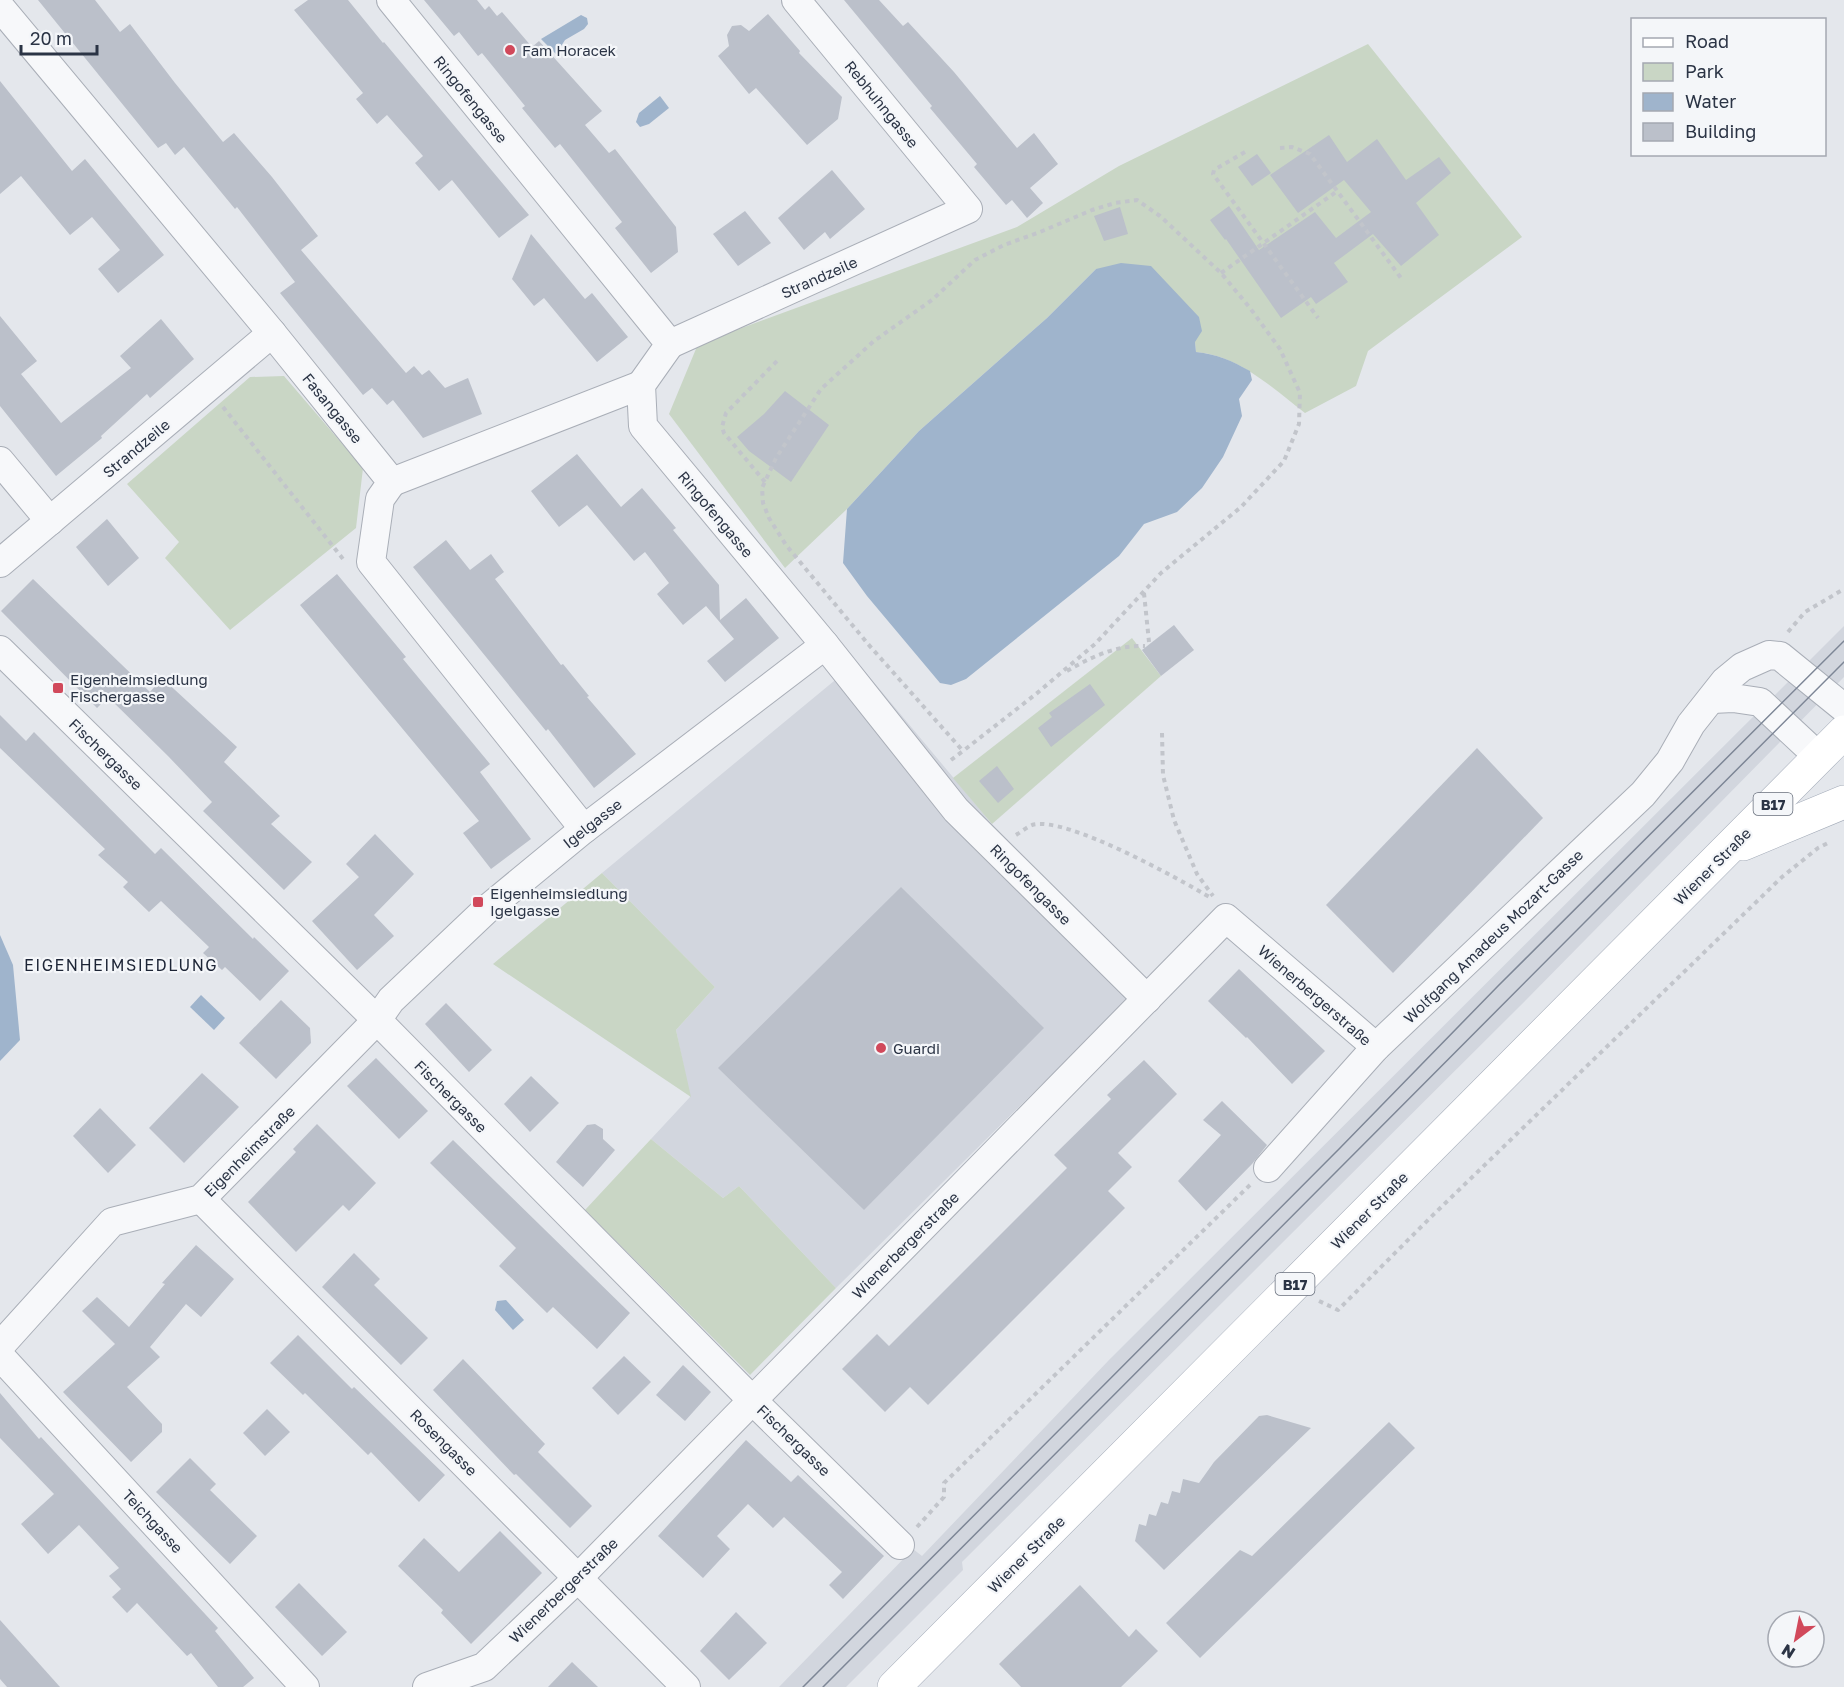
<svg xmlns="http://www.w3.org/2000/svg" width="1844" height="1687" viewBox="0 0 1844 1687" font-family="'Golos Text',sans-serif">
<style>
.built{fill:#d2d6de}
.green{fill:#c9d6c5}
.water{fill:#9fb4cc}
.building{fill:#bbc0ca}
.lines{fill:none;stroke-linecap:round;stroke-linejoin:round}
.minor-casing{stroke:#a9aeb7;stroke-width:30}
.primary-casing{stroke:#a3abb8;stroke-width:34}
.path{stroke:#c2c5cb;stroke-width:4;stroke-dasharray:4.5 4.5;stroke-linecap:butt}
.minor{stroke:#f7f8fa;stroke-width:28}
.primary{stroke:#fff;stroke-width:33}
.tram{stroke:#7d8696;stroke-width:1.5}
.poi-dot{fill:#d1495b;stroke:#f4f6f9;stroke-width:2}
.labels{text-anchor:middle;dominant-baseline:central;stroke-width:4.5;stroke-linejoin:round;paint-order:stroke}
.shield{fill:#f4f6f9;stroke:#676e7b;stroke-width:1.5}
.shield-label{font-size:14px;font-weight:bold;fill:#2b3445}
.poi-label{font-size:15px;fill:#2b3445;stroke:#f4f6f9;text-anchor:start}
.street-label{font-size:15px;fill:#2b3445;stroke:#f4f6f9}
.neighbourhood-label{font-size:16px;letter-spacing:1.5px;fill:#1d2536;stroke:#f4f6f9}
</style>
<rect width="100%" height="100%" fill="#e4e7ec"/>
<g class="built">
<path d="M 1844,626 L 1844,677 L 1520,1006 L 962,1562 L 963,1570 L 846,1687 L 779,1687 L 913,1549 L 922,1556 L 1109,1360 Z"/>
<path d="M 857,662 L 992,824 L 1147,980 L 836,1288 L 739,1186 L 723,1198 L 651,1139 L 690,1097 L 676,1030 L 715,987 L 602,873 Z"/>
</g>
<g class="green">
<path d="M 1368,44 L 1522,237 L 1368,351 L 1356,386 L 1305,413 C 1272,388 1240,356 1196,352 L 1195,342 L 1096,269 L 1047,318 L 919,431 L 847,509 L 785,568 L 669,414 L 698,344 L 1017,227 L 1119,166 Z"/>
<path d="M 284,376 L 363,468 L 356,528 L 230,630 L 165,558 L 179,542 L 127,484 L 250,377 Z"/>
<path d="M 1132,638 L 1161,676 L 992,824 L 953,778 Z"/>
<path d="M 602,873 L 715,987 L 676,1030 L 691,1097 L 493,964 Z"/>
<path d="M 651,1139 L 723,1198 L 739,1186 L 836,1288 L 750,1375 L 585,1210 Z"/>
</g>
<g class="water">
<path d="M 581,15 L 587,18 L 588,24 L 584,29 L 565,40 L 556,54 L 541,39 Z"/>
<path d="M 660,96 L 669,108 L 649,124 L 640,127 L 636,122 L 639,113 Z"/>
<path d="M 1121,263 L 1151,266 L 1199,317 L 1202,331 L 1195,342 L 1196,352 C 1217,354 1232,361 1250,371 L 1252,380 L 1239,399 L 1242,416 L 1223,457 L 1202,488 L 1177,512 L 1144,524 L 1119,556 L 966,679 L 951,685 L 940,683 L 867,596 L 843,563 L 847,509 L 919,431 L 1047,318 L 1096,269 Z"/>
<path d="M 0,935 L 13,965 L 20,1040 L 0,1061 Z"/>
<path d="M 201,995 L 225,1018 L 214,1030 L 190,1007 Z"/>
<path d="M 506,1300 L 524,1320 L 513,1330 L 495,1310 L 497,1301 Z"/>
</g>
<g class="building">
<path d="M 38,0 L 95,0 L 120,32 L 130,24 L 175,83 L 223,142 L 234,133 L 272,177 L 318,236 L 301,250 L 406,373 L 414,366 L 422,375 L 429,370 L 445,388 L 468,378 L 482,414 L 423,438 L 393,400 L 387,405 L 372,388 L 363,395 L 280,293 L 295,282 L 237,207 L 235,209 L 184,147 L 175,155 L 166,143 L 158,148 Z"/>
<path d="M 308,0 L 348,0 L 383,43 L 384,42 L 529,215 L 499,238 L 452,180 L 439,191 L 415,163 L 423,156 L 387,115 L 377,124 L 356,99 L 363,93 L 294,10 Z"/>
<path d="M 424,0 L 477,0 L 485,10 L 489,6 L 497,16 L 502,12 L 532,47 L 539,41 L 602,111 L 585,125 L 609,153 L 615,149 L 676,227 L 678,252 L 651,273 L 615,228 L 622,222 L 560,144 L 555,148 L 522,108 L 525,106 L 482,53 L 478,56 L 459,32 L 454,36 Z"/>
<path d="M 844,0 L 879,0 L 903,26 L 908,22 L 954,72 L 1017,148 L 1034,133 L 1058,164 L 1030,188 L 1043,203 L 1027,218 L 1012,200 L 1006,205 L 974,167 L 977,164 L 930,108 L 932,106 Z"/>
<path d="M 768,14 L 800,51 L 799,53 L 842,97 L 838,119 L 807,145 L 756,88 L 749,94 L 718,56 L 729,46 L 727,35 L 732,26 L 741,25 L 749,31 Z"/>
<path d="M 0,81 L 72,171 L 85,159 L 164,255 L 118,293 L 98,269 L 120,250 L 92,217 L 70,235 L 21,176 L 0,194 Z"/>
<path d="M 1329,135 L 1347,162 L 1377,139 L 1406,180 L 1439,157 L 1451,173 L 1416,203 L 1439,235 L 1401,266 L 1373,234 L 1334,263 L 1348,282 L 1316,304 L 1311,297 L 1281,318 L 1226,239 L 1225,240 L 1210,220 L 1229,206 L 1259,250 L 1315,212 L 1336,238 L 1371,212 L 1344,180 L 1298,213 L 1270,175 Z"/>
<path d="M 1257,154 L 1271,173 L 1252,186 L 1238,167 Z"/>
<path d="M 832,170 L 865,209 L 830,239 L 825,232 L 804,250 L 778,218 Z"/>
<path d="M 1120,207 L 1128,234 L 1104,241 L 1094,216 Z"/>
<path d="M 745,211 L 771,243 L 738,266 L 713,234 Z"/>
<path d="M 531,234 L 585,299 L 592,293 L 628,337 L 597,362 L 544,298 L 534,306 L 512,279 Z"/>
<path d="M 0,316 L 37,361 L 21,374 L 61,423 L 131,368 L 120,356 L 161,319 L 194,359 L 150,398 L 147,394 L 101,436 L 102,438 L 56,476 L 0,406 Z"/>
<path d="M 785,391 L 829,425 L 791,482 L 749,451 L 737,437 L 764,414 Z"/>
<path d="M 577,454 L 621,507 L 642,488 L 676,528 L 673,530 L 719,585 L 720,620 L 746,598 L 779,638 L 725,682 L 707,661 L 734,639 L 706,606 L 683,625 L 657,594 L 669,583 L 645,552 L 634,561 L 587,505 L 559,527 L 531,491 Z"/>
<path d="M 107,519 L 139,558 L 108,586 L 76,547 Z"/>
<path d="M 446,540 L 470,570 L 491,554 L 504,572 L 495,579 L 561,665 L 563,664 L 589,696 L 587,697 L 636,754 L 594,788 L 548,729 L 546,731 L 413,567 Z"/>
<path d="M 337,574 L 406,657 L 403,659 L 490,764 L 480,772 L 531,839 L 491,869 L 463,833 L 479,821 L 300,605 Z"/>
<path d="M 33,579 L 150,692 L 162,678 L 237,747 L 224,762 L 280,816 L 271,824 L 312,862 L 284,890 L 203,811 L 212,802 L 168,756 L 108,697 L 97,708 L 1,611 Z"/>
<path d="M 1174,625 L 1194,650 L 1161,676 L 1142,650 Z"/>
<path d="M 1090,684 L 1105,705 L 1051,747 L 1038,728 L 1052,717 L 1049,713 Z"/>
<path d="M 0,715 L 26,741 L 34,732 L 155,854 L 161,848 L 253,939 L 254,937 L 289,971 L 260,1001 L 225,967 L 222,970 L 203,953 L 209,947 L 161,901 L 149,912 L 123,887 L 128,882 L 98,855 L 105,849 L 0,748 Z"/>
<path d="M 1477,748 L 1543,818 L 1393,973 L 1326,905 Z"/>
<path d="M 997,766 L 1014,789 L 998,803 L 979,781 Z"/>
<path d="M 375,834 L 414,874 L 374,915 L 394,936 L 357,970 L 312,921 L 359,877 L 346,864 Z"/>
<path d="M 901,887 L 1044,1028 L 864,1210 L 718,1068 Z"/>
<path d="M 1239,969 L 1325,1051 L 1292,1084 L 1247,1037 L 1246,1038 L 1208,1001 Z"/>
<path d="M 281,1000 L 310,1028 L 311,1043 L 276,1079 L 239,1043 Z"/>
<path d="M 446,1003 L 492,1050 L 469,1072 L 425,1024 Z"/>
<path d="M 376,1058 L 428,1111 L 399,1139 L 347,1086 Z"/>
<path d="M 1144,1060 L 1177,1094 L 1118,1153 L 1132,1167 L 1108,1191 L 1125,1208 L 928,1405 L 910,1387 L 885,1412 L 842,1369 L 877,1334 L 889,1346 L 1067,1168 L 1054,1155 L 1111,1099 L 1107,1095 Z"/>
<path d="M 202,1073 L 239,1107 L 184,1163 L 149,1128 Z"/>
<path d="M 531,1076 L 559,1103 L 530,1132 L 504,1104 Z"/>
<path d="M 1222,1101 L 1267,1145 L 1252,1164 L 1206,1211 L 1178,1181 L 1221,1135 L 1203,1120 Z"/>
<path d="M 100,1108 L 136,1145 L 108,1173 L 73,1136 Z"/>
<path d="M 317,1124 L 376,1183 L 349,1211 L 343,1205 L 296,1252 L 248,1202 L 296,1152 L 293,1149 Z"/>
<path d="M 595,1124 L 603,1129 L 603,1139 L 615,1150 L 583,1187 L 556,1162 L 587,1125 Z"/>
<path d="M 453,1140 L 630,1313 L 597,1349 L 553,1307 L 547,1313 L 499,1266 L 516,1248 L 430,1163 Z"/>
<path d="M 196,1245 L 234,1279 L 201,1317 L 186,1304 L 150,1347 L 160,1357 L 127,1387 L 162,1424 L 162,1432 L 131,1462 L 63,1392 L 115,1344 L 82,1311 L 97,1297 L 129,1327 L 165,1284 L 162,1283 Z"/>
<path d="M 354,1253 L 380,1279 L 374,1285 L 428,1338 L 401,1365 L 322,1287 Z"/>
<path d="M 298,1335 L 352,1389 L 354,1387 L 445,1475 L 419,1502 L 371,1452 L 368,1455 L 305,1393 L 303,1395 L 270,1363 Z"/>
<path d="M 624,1356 L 651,1382 L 618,1415 L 592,1388 Z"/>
<path d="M 463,1359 L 545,1444 L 538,1452 L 592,1506 L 570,1528 L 516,1474 L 514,1475 L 433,1390 Z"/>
<path d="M 683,1365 L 711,1392 L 685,1421 L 656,1395 Z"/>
<path d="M 0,1393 L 39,1439 L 41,1437 L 79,1478 L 218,1628 L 215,1631 L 254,1678 L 243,1687 L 218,1687 L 191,1653 L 187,1656 L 137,1603 L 127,1613 L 112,1597 L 121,1589 L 109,1576 L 119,1568 L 79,1525 L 48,1554 L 21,1524 L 54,1494 L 0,1438 Z"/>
<path d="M 267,1409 L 290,1432 L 265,1456 L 243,1433 Z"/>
<path d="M 1267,1415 L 1311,1428 L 1164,1570 L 1135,1541 L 1139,1524 L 1146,1526 L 1149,1514 L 1156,1516 L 1161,1502 L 1168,1504 L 1172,1491 L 1180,1493 L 1183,1479 L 1199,1483 L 1214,1462 L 1259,1416 Z"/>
<path d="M 1389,1422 L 1415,1448 L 1200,1658 L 1166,1623 L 1240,1550 L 1252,1556 Z"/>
<path d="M 746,1440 L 791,1482 L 798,1475 L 884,1556 L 843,1599 L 829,1585 L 842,1572 L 784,1517 L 773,1528 L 748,1504 L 717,1536 L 730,1549 L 703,1578 L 658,1536 Z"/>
<path d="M 190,1458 L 216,1484 L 210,1490 L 257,1536 L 230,1564 L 156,1492 Z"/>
<path d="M 500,1531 L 542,1573 L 471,1644 L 441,1613 L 443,1610 L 398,1566 L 424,1538 L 459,1572 Z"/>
<path d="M 299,1583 L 347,1632 L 322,1656 L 275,1607 Z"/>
<path d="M 1080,1585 L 1129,1637 L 1136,1629 L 1158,1651 L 1121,1687 L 1021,1687 L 999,1664 Z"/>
<path d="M 736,1612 L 767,1643 L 729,1680 L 700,1651 Z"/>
<path d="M 0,1620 L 60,1687 L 7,1687 L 0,1679 Z"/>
<path d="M 572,1662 L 598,1687 L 548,1687 Z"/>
</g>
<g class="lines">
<defs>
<g id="minor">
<path d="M 391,0 L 670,344 L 641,385 L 643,426 L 825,645 L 956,810 L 1147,999"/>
<path d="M 0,7 L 272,333 L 392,482 L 380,499 L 371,562 L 584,829"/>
<path d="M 670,344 L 968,209 L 796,0"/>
<path d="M 0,461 L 50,521"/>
<path d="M 392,482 L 641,385"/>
<path d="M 0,563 L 272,333"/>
<path d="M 0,650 L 377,1020 L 752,1400 L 900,1545"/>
<path d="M 1712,699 L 1733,698 L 1760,702 L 1819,757"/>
<path d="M 1268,1168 L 1376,1047 L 1643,794 L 1670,761 L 1691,724 L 1725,681 L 1742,667 L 1769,655 L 1780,656 L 1844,708"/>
<path d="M 201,1199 L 686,1687"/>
<path d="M 0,1346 L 112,1222 L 201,1199 L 377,1020 L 391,1000 L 487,909 L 584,829 L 825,645"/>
<path d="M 0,1356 L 305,1687"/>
<path d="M 427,1687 L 484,1667 L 579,1577 L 1226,918 L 1376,1047"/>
</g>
<g id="primary">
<path d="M 1743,844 L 1844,802"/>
<path d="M 894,1687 L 1844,732"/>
</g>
</defs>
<use href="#minor" class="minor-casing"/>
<use href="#primary" class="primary-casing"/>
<g class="path">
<path d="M 1280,148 L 1292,147 L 1310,154 L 1401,278"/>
<path d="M 1245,152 L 1214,170 L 1213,174 L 1318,318"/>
<path d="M 1221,273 L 1336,192"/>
<path d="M 223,407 L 343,559"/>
<path d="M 765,482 L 724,433 L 722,427 L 726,413 L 777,361"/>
<path d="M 1144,593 L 1149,642"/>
<path d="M 1788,632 L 1805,612 L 1844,589"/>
<path d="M 1067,671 C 1091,657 1116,645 1145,646"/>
<path d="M 1162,733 L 1163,775 L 1174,820 L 1197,874 L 1213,896"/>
<path d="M 951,760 L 963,751 L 868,644 L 786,545 L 769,518 L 763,503 L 762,488 L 776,458 L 821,389 L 874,341 L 932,300 L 975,260 L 1004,245 L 1040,232 L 1092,210 L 1115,203 L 1137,200 L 1160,216 L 1221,273 L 1250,308 L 1280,349 L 1300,393 L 1299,424 L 1284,461 L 1241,507 L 1161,573 L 1095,644 L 1036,694 L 963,751"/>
<path d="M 1016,835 C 1021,832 1027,827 1032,825 C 1065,815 1179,879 1211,898"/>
<path d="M 1319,1301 L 1338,1310 L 1431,1217 L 1782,877 L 1818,848 L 1828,843"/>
<path d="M 917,1527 L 944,1497 L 944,1483 L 1250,1185"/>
</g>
<use href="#minor" class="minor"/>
<use href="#primary" class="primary"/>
<g class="tram">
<path d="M 803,1687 L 1340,1148 L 1498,986 L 1844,641"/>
<path d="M 823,1687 L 1844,662"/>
</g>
</g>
<g class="poi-dot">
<circle cx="510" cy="50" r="6"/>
<rect x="52" y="682" width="12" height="12" rx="3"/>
<rect x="472" y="896" width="12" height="12" rx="3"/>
<circle cx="881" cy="1048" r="6"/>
</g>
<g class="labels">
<g class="shield">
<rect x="1753.5" y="793" width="39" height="22" rx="4.5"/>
<rect x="1275.5" y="1273" width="39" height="22" rx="4.5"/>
</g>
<g class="shield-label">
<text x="1773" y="804">B17</text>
<text x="1295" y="1284">B17</text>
</g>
<g class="poi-label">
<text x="522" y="50">Fam Horacek</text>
<text x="70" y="679">Eigenheimsiedlung<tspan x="70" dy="17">Fischergasse</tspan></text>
<text x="490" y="893">Eigenheimsiedlung<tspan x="490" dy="17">Igelgasse</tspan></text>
<text x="893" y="1048">Guardi</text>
</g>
<g class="street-label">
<text transform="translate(471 99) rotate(51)">Ringofengasse</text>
<text transform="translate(882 104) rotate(51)">Rebhuhngasse</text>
<text transform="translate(819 277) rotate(-24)">Strandzeile</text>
<text transform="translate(333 408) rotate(51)">Fasangasse</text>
<text transform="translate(136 448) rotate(-40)">Strandzeile</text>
<text transform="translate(716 514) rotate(50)">Ringofengasse</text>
<text transform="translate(106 754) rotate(44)">Fischergasse</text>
<text transform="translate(592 823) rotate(-38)">Igelgasse</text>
<text transform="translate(1712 866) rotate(-45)">Wiener Straße</text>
<text transform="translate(1031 884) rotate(45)">Ringofengasse</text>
<text transform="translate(1493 936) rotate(-44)">Wolfgang Amadeus Mozart-Gasse</text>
<text transform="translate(1315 995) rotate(41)">Wienerbergerstraße</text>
<text transform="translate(451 1096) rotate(45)">Fischergasse</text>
<text transform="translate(249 1151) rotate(-45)">Eigenheimstraße</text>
<text transform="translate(1369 1210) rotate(-45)">Wiener Straße</text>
<text transform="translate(905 1245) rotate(-45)">Wienerbergerstraße</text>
<text transform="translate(794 1440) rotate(44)">Fischergasse</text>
<text transform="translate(444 1442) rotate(45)">Rosengasse</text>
<text transform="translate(153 1521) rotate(47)">Teichgasse</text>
<text transform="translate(1026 1554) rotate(-45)">Wiener Straße</text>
<text transform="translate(563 1590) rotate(-44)">Wienerbergerstraße</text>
</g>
<g class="neighbourhood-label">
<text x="121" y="965">EIGENHEIMSIEDLUNG</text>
</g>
</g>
<rect x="1631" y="18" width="195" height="138" fill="#f4f6f9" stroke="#a4a8b1" stroke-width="1.5"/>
<rect x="1643" y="38" width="30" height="9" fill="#ffffff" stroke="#a4a8b1" stroke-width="1.5"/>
<text x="1685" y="48" font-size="18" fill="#2b3445">Road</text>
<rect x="1643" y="63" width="30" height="18" fill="#c9d6c5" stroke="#a4a8b1" stroke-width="1.5"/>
<text x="1685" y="78" font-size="18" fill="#2b3445">Park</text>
<rect x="1643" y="93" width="30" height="18" fill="#9fb4cc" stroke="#a4a8b1" stroke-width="1.5"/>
<text x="1685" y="108" font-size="18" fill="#2b3445">Water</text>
<rect x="1643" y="123" width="30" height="18" fill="#bbc0ca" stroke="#a4a8b1" stroke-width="1.5"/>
<text x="1685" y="138" font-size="18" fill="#2b3445">Building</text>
<g transform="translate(1796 1639) rotate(212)"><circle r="28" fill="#f4f6f9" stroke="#a4a8b1" stroke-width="1.5"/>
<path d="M0-4.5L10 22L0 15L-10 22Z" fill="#d1495b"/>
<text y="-9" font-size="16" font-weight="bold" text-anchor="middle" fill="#2b3445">N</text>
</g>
<path d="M21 45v9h76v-9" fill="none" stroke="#2b3445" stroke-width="3"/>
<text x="30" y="45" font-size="18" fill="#2b3445" stroke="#f4f6f9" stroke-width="4.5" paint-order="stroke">20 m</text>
</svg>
